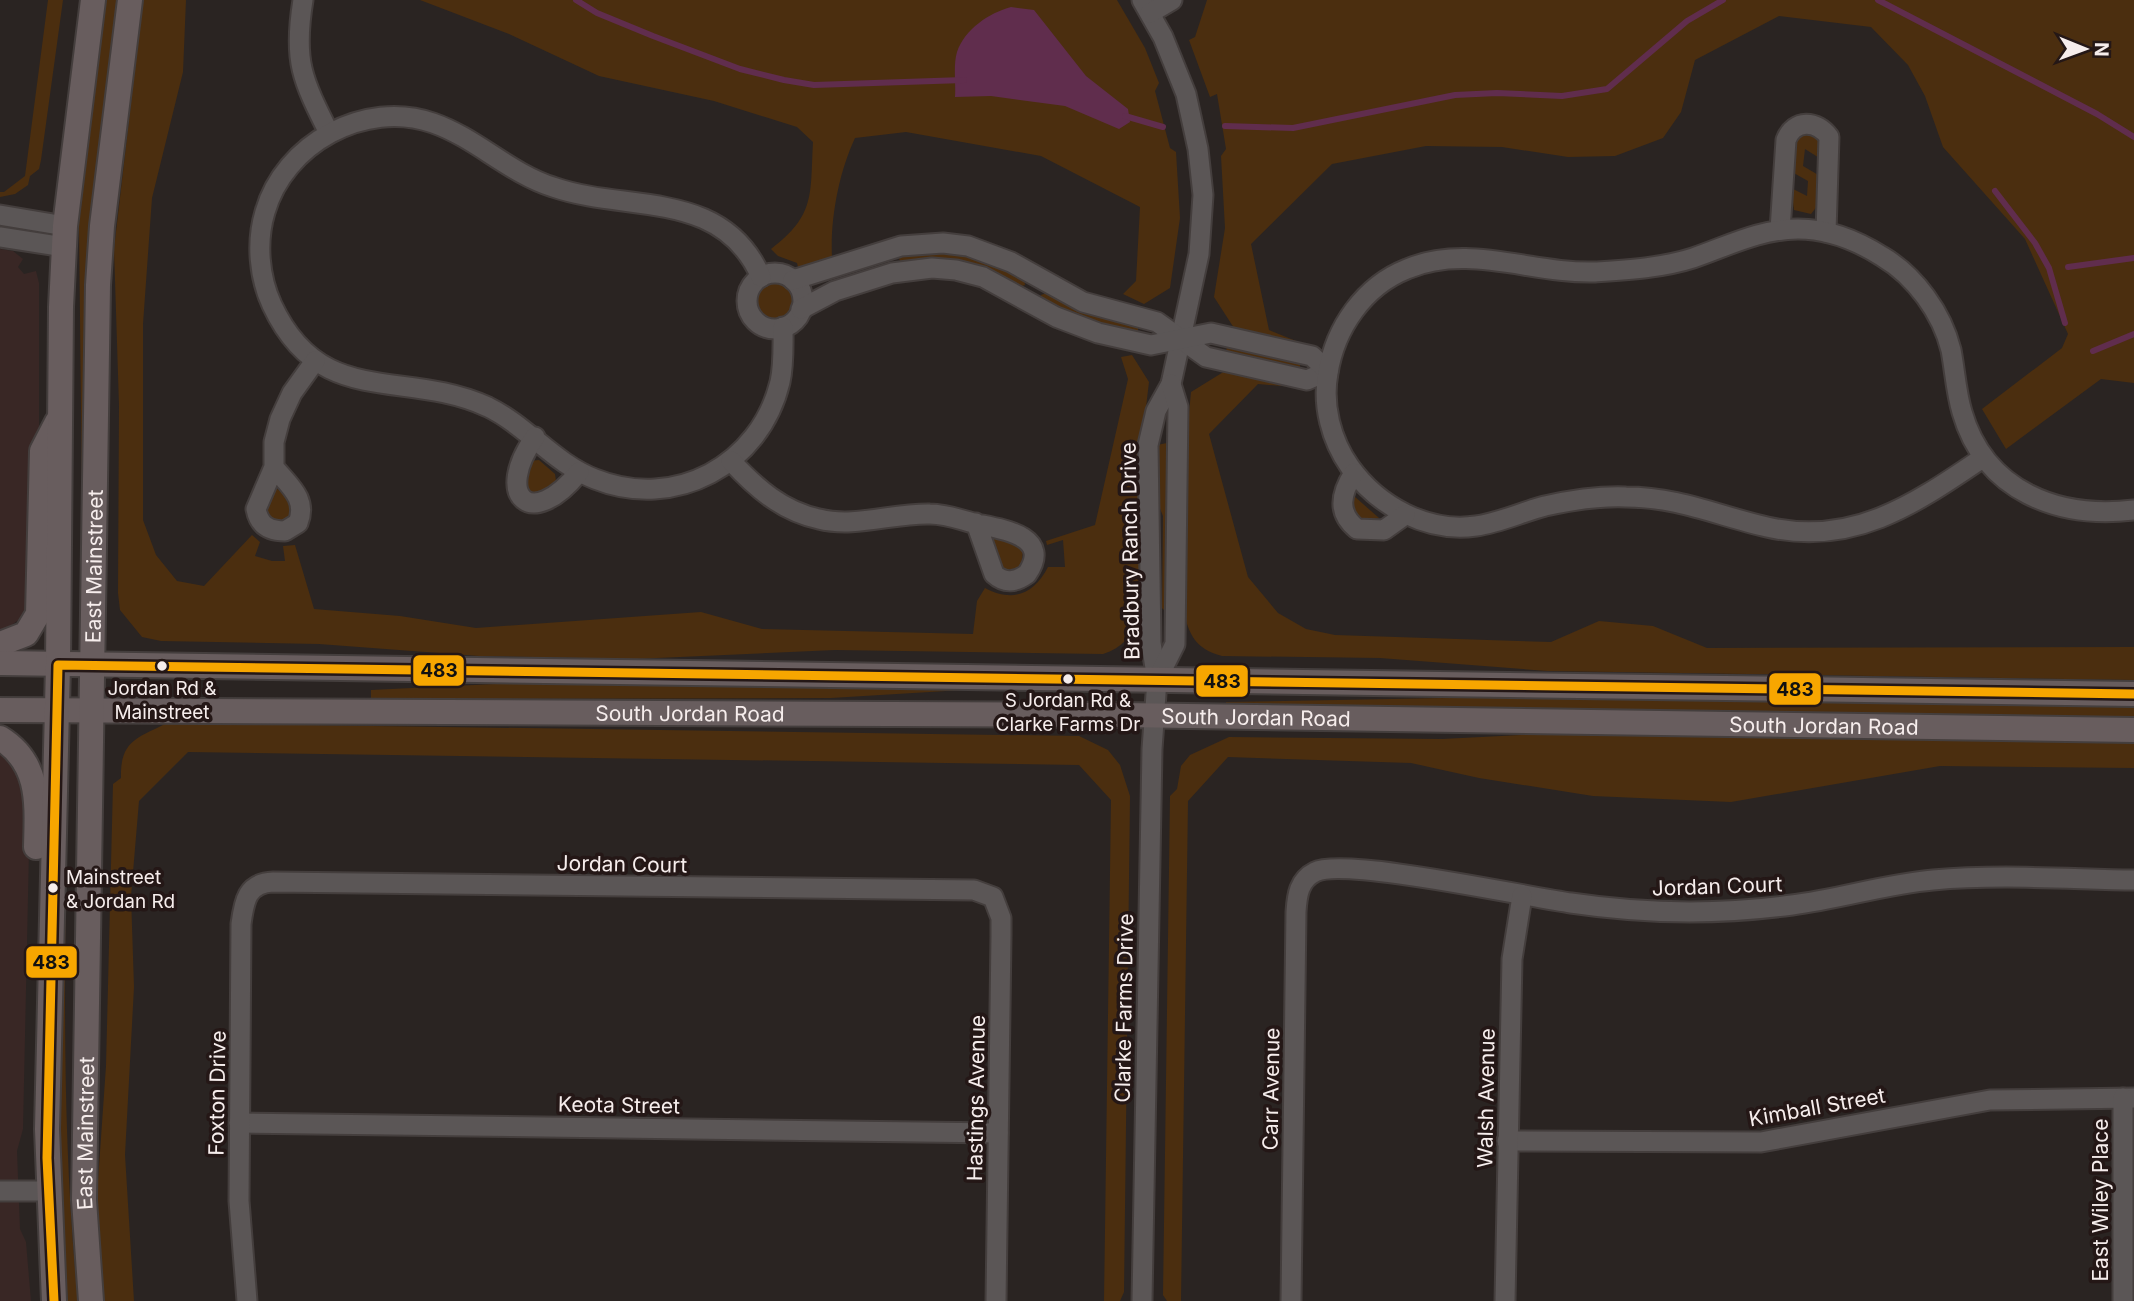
<svg xmlns="http://www.w3.org/2000/svg" width="2134" height="1301" viewBox="0 0 2134 1301" font-family="Inter,sans-serif">
<style>
.built{fill:#392725}
.green{fill:#4b2e0f}
.water{fill:#602d4d}
.lines{fill:none;stroke-linecap:round;stroke-linejoin:round}
.stream{stroke:#602d4d;stroke-width:6}
.minor-casing{stroke:#443e3d;stroke-width:23}
.major-casing{stroke:#443e3d;stroke-width:28}
.minor{stroke:#5b5656;stroke-width:19}
.major{stroke:#685d5e;stroke-width:24}
.bus-1-casing{stroke:#241716;stroke-width:14}
.bus-1{stroke:#f7a600;stroke-width:9}
.bus-dot{fill:#f6edec;stroke:#241716;stroke-width:2.5}
.labels{text-anchor:middle;dominant-baseline:central;stroke-width:7;stroke-linejoin:round;paint-order:stroke}
.bus-label{font-size:19px;fill:#f6edec;stroke:#241716}
.street-label{font-size:21px;fill:#f6edec;stroke:#241716}
.line-badge{stroke:#241716;stroke-width:2.5}
.pale-badge-label{font-size:19px;text-anchor:middle;font-weight:bold;fill:#111}
</style>
<rect width="100%" height="100%" fill="#2a2422"/>
<g class="built">
<path d="M 0,249 L 13,251 L 23,259 L 18,267 L 24,274 L 36,271 L 39,283 L 39,566 L 24,616 L 13,624 L 8,634 L 0,637 Z"/>
<path d="M 0,747 L 16,762 L 30,804 L 23,1129 L 17,1151 L 20,1229 L 26,1242 L 31,1301 L 0,1301 Z"/>
</g>
<g class="green">
<path d="M 48,0 L 63,0 L 41,160 L 39,169 L 30,176 L 28,185 L 15,194 L 0,197 L 0,192 L 4,192 L 25,176 Z"/>
<path d="M 106,0 L 118,0 L 88,233 L 83,593 L 79,224 Z"/>
<path d="M 143,0 L 186,0 L 183,72 L 152,198 L 143,324 L 143,520 L 156,555 L 177,581 L 204,586 L 252,535 L 260,542 L 255,556 L 272,561 L 285,561 L 283,546 L 295,545 L 314,609 L 400,616 L 476,628 L 701,612 L 762,629 L 973,634 L 977,601 L 985,588 C 1013,603 1034,594 1048,567 L 1065,567 L 1063,540 L 1047,545 L 1046,541 L 1095,525 L 1128,379 L 1121,357 L 1132,355 L 1149,382 L 1142,441 L 1139,615 C 1134,635 1122,648 1103,654 L 835,650 L 635,659 L 479,656 L 319,644 L 161,641 L 142,637 L 120,610 L 118,593 L 119,405 L 114,249 Z"/>
<path d="M 420,0 L 1117,0 L 1145,48 L 1159,83 L 1155,91 L 1170,148 L 1176,152 L 1180,218 L 1170,288 L 1144,304 L 1123,294 L 1136,281 L 1140,207 L 1041,156 L 906,132 L 855,138 C 839,172 830,219 832,257 L 798,267 L 797,263 L 778,256 L 771,249 C 816,215 810,194 813,142 L 797,127 L 714,101 L 599,76 L 509,34 Z"/>
<path d="M 1207,0 L 2134,0 L 2134,383 L 2101,379 L 2006,449 L 1982,409 L 2062,348 L 2068,334 L 2025,239 L 1943,147 L 1925,96 L 1908,65 L 1871,27 L 1779,16 L 1695,60 L 1681,112 L 1663,138 L 1615,156 L 1568,157 L 1502,147 L 1426,146 L 1332,164 L 1251,244 L 1269,330 L 1301,343 L 1234,328 L 1214,297 L 1225,228 L 1221,156 L 1226,149 L 1217,94 L 1210,97 L 1189,40 L 1195,37 Z"/>
<path d="M 1808,133 L 1819,138 L 1821,159 L 1805,149 L 1803,166 L 1820,176 L 1818,205 L 1811,214 L 1794,210 L 1791,188 L 1807,196 L 1808,181 L 1792,172 L 1797,138 Z"/>
<path d="M 950,252 L 982,258 L 1024,279 L 1025,285 L 1019,287 L 996,274 L 902,263 L 899,259 L 902,254 Z"/>
<circle cx="776" cy="300" r="20"/>
<path d="M 1047,293 L 1079,309 L 1138,326 L 1138,332 L 1135,334 L 1071,316 L 1041,299 L 1041,295 Z"/>
<path d="M 1228,344 L 1300,363 L 1300,368 L 1225,354 Z"/>
<path d="M 1225,371 L 1295,387 L 1258,384 L 1209,434 L 1248,577 L 1278,613 L 1306,629 L 1335,635 L 1551,642 L 1599,621 L 1653,626 L 1707,648 L 2134,647 L 2134,680 L 1547,671 L 1380,658 L 1222,656 C 1195,649 1189,634 1183,610 L 1185,455 L 1191,392 Z"/>
<path d="M 1167,443 L 1171,447 L 1168,609 L 1164,610 L 1162,608 L 1163,516 L 1157,501 L 1157,445 Z"/>
<path d="M 539,460 L 555,474 L 556,481 L 544,494 L 528,491 L 524,475 L 530,461 Z"/>
<path d="M 274,486 L 291,501 L 292,514 L 281,522 L 271,519 L 265,509 Z"/>
<path d="M 1354,496 L 1379,518 L 1364,521 L 1357,517 L 1351,502 Z"/>
<path d="M 993,536 L 1015,543 L 1023,551 L 1021,567 L 1007,570 L 1000,566 L 991,539 Z"/>
<path d="M 513,683 L 979,689 L 831,698 L 371,699 L 371,690 Z"/>
<path d="M 1555,696 L 2134,705 L 2134,717 L 1226,705 L 1226,702 Z"/>
<path d="M 167,723 L 1079,736 L 1108,750 L 1120,765 L 1130,796 L 1124,1292 L 1120,1301 L 1104,1301 L 1111,800 L 1079,765 L 188,752 L 139,801 L 131,896 L 134,987 L 125,1155 L 134,1301 L 104,1301 L 97,1195 L 106,1066 L 113,784 L 121,778 C 120,740 138,738 167,723 Z"/>
<path d="M 1559,733 L 2134,742 L 2134,768 L 1940,766 L 1731,802 L 1593,796 L 1479,778 L 1411,763 L 1228,757 L 1188,801 L 1181,1301 L 1167,1301 L 1163,1295 L 1170,796 L 1177,789 L 1181,766 L 1190,755 L 1229,737 L 1442,739 Z"/>
<path d="M 65,760 L 68,761 C 65,941 60,1121 78,1301 L 68,1301 L 60,1205 Z"/>
</g>
<path class="water" d="M 1011,7 L 1034,10 L 1086,76 L 1128,109 L 1130,122 L 1119,129 L 1065,106 L 991,96 L 955,97 C 956,84 953,65 957,52 C 965,29 989,13 1011,7 Z"/>
<g class="lines">
<g class="stream">
<path d="M 576,0 L 597,13 L 653,36 L 740,69 L 784,80 L 814,85 L 964,80"/>
<path d="M 1878,0 L 2097,114 L 2134,137"/>
<path d="M 1125,116 L 1163,127"/>
<path d="M 1225,126 L 1293,128 L 1455,95 L 1497,93 L 1562,96 L 1607,89 L 1687,21 L 1723,0"/>
<path d="M 1995,191 L 2035,243 L 2049,268 L 2065,323"/>
<path d="M 2068,267 L 2134,258"/>
<path d="M 2093,351 L 2134,334"/>
</g>
<defs>
<g id="minor">
<path d="M 303,0 C 293,61 302,79 329,133"/>
<path d="M 1142,0 L 1163,37 L 1186,94 L 1198,149 L 1203,195 L 1199,254 L 1171,384 L 1156,411 L 1148,445 L 1151,643 L 1157,680 L 1152,749 L 1142,1301"/>
<path d="M 1150,13 L 1172,0"/>
<path d="M 0,215 L 65,226"/>
<path d="M 1780,230 L 1786,140 C 1794,119 1817,120 1829,137 L 1826,232"/>
<path d="M 0,237 L 64,247"/>
<circle cx="775" cy="301" r="28"/>
<path d="M 761,277 C 722,188 628,213 553,187 C 509,173 476,138 433,123 C 365,99 284,144 265,212 C 256,242 259,277 272,305 C 321,410 403,368 488,407 C 527,426 555,464 595,479 C 675,511 760,465 780,382 C 784,364 783,345 783,327"/>
<path d="M 793,280 L 901,246 L 943,243 L 968,246 L 1011,262 L 1083,302 L 1157,322 L 1206,357 L 1307,380 L 1328,371"/>
<path d="M 801,309 L 835,291 L 892,273 L 932,268 L 956,270 L 983,277 L 1056,317 L 1098,333 L 1151,345 L 1211,333 L 1312,356 L 1328,371"/>
<path d="M 535,437 C 493,496 531,532 579,472"/>
<path d="M 1984,457 C 1916,503 1854,547 1767,527 C 1718,516 1679,497 1626,497 C 1599,496 1572,500 1545,506 C 1522,512 1499,523 1476,526 C 1427,533 1378,506 1350,467 C 1331,440 1322,405 1328,373 C 1335,328 1364,286 1407,269 C 1468,243 1532,274 1595,272 C 1627,270 1662,268 1693,258 C 1728,246 1760,229 1798,229 C 1828,229 1858,241 1883,257 C 1915,276 1942,313 1951,350 C 1955,371 1956,392 1962,412 C 1985,492 2059,519 2134,510"/>
<path d="M 731,461 C 756,488 782,511 819,519 C 855,528 893,513 930,514 C 947,514 961,520 977,524 C 1002,529 1053,536 1027,574 C 1016,582 1005,584 994,574 L 976,523"/>
<path d="M 274,467 C 288,485 308,498 298,523 L 285,531 C 268,531 259,525 256,509 L 274,467 L 274,442 L 280,419 L 292,393 L 315,361"/>
<path d="M 1354,473 C 1341,493 1336,512 1357,529 L 1384,530 L 1405,515"/>
<path d="M 1157,680 L 1175,644 L 1178,407 L 1171,384"/>
<path d="M 239,1123 L 998,1133"/>
<path d="M 1507,1141 L 1761,1142 L 1990,1100 L 2134,1098"/>
<path d="M 0,1191 L 47,1191"/>
<path d="M 247,1301 L 239,1201 L 241,924 C 244,901 247,883 273,882 L 974,890 L 993,897 L 1001,918 L 1001,936 L 996,1301"/>
<path d="M 1291,1301 L 1296,912 C 1297,895 1299,880 1315,872 C 1344,857 1527,897 1571,903 C 1645,914 1719,915 1792,905 C 1840,899 1886,884 1933,880 C 1999,874 2068,879 2134,880"/>
<path d="M 1505,1301 L 1512,959 L 1522,896"/>
<path d="M 2123,1301 L 2123,1098"/>
</g>
<g id="major">
<path d="M 0,644 L 26,634 L 38,614 L 42,451 L 57,422"/>
<path d="M 0,663 L 2134,694"/>
<path id="s1" d="M 0,710 L 1122,715 L 2134,730"/>
<path d="M 0,738 C 41,763 37,805 36,847"/>
<path d="M 54,1301 L 47,1129 L 58,665 L 61,307 L 65,226 L 93,0"/>
<path id="s2" d="M 91,1301 L 84,1200 L 98,285 L 102,226 L 130,0"/>
</g>
</defs>
<use href="#minor" class="minor-casing"/>
<use href="#major" class="major-casing"/>
<use href="#minor" class="minor"/>
<use href="#major" class="major"/>
<defs>
<path id="bus-1" d="M 54,1301 L 47,1158 L 58,665 L 2134,694"/>
</defs>
<use href="#bus-1" class="bus-1-casing"/>
<use href="#bus-1" class="bus-1"/>
</g>
<g class="bus-dot">
<circle cx="162" cy="666" r="6"/>
<circle cx="1068" cy="679" r="6"/>
<circle cx="53" cy="888" r="6"/>
</g>
<g class="labels">
<g class="bus-label">
<text x="162" y="688">Jordan Rd &amp;<tspan x="162" dy="24">Mainstreet</tspan></text>
<text x="1068" y="700">S Jordan Rd &amp;<tspan x="1068" dy="24">Clarke Farms Dr</tspan></text>
<text x="66" y="877" text-anchor="start">Mainstreet<tspan x="66" dy="24">&amp; Jordan Rd</tspan></text>
</g>
<g class="street-label">
<text transform="translate(1130 551) rotate(-91)">Bradbury Ranch Drive</text>
<text stroke="none"><textPath href="#s2" startOffset="735">East Mainstreet</textPath></text>
<text stroke="none"><textPath href="#s1" startOffset="690">South Jordan Road</textPath></text>
<text stroke="none"><textPath href="#s1" startOffset="1256">South Jordan Road</textPath></text>
<text stroke="none"><textPath href="#s1" startOffset="1824">South Jordan Road</textPath></text>
<text transform="translate(622 864) rotate(1)">Jordan Court</text>
<text transform="translate(1717 886) rotate(-2)">Jordan Court</text>
<text transform="translate(1124 1008) rotate(-89)">Clarke Farms Drive</text>
<text transform="translate(1271 1089) rotate(-89)">Carr Avenue</text>
<text transform="translate(217 1093) rotate(-89)">Foxton Drive</text>
<text transform="translate(976 1098) rotate(-89)">Hastings Avenue</text>
<text transform="translate(1486 1098) rotate(-89)">Walsh Avenue</text>
<text transform="translate(619 1105) rotate(1)">Keota Street</text>
<text transform="translate(1817 1107) rotate(-10)">Kimball Street</text>
<text stroke="none"><textPath href="#s2" startOffset="168">East Mainstreet</textPath></text>
<text transform="translate(2100 1200) rotate(-90)">East Wiley Place</text>
</g>
</g>
<g class="line-badge">
<rect x="412" y="654" width="53" height="33" rx="7" fill="#f7a600"/>
<rect x="1195" y="664" width="54" height="34" rx="7" fill="#f7a600"/>
<rect x="1768" y="672" width="54" height="34" rx="7" fill="#f7a600"/>
<rect x="25" y="945" width="53" height="34" rx="7" fill="#f7a600"/>
</g>
<g class="pale-badge-label">
<text x="439" y="677">483</text>
<text x="1222" y="688">483</text>
<text x="1795" y="696">483</text>
<text x="51" y="969">483</text>
</g>
<g transform="translate(2085 49) rotate(91)" stroke="#241716" stroke-width="5" paint-order="stroke">
<path d="M0-5L12 26L0 18L-12 26Z" fill="#f6edec"/>
<text y="-10" font-size="19" font-weight="bold" text-anchor="middle" fill="#f6edec">N</text>
</g>
</svg>
